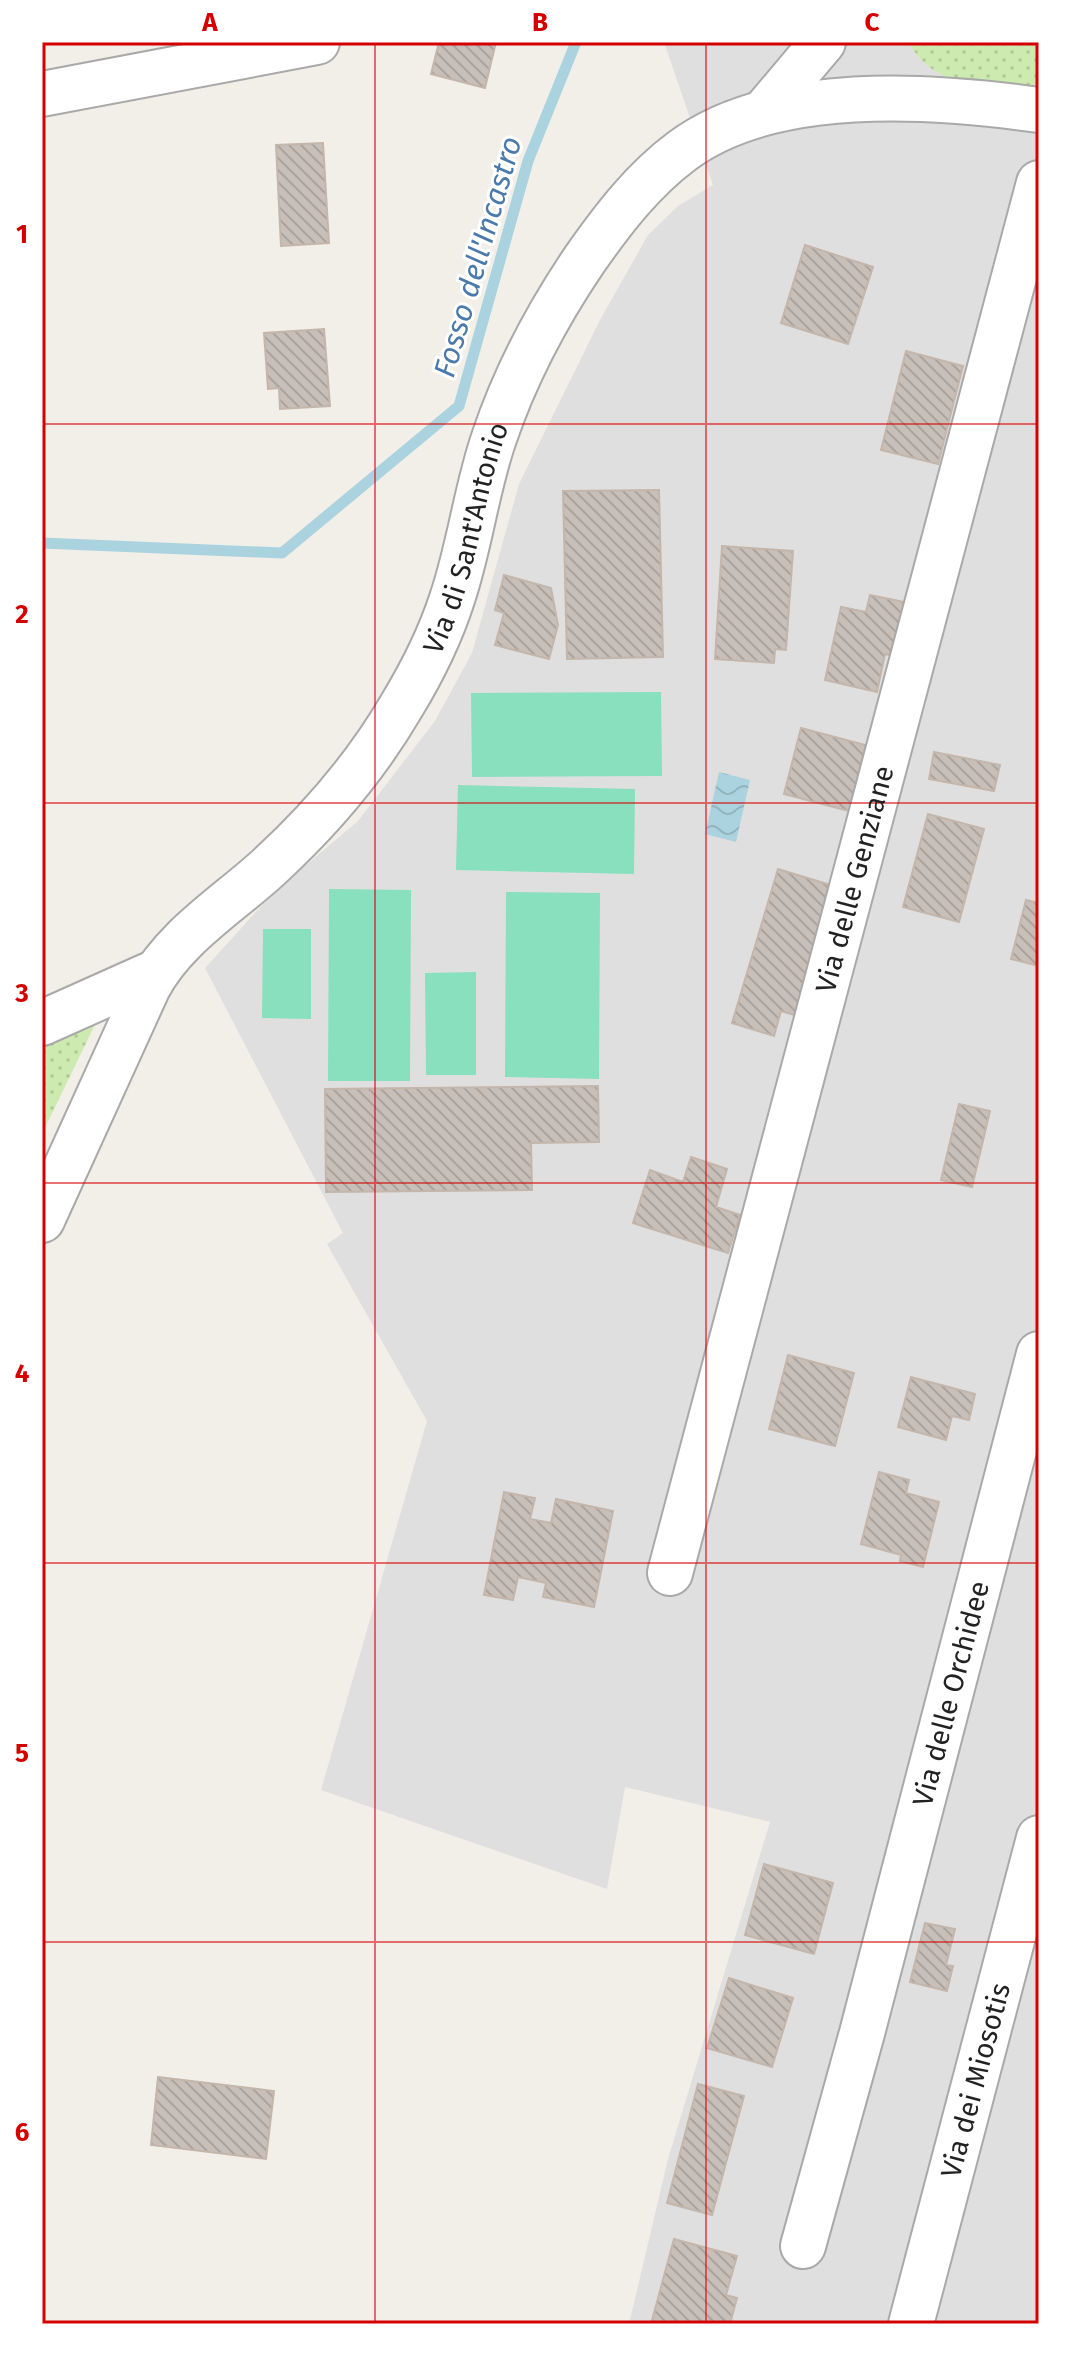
<svg xmlns="http://www.w3.org/2000/svg" width="1081" height="2366" viewBox="0 0 1081 2366" font-family="'Fira Sans',sans-serif">
<style>
.residential{fill:#e0dfdf}
.grass{fill:url(#grass-dots)}
.pitch{fill:#88e0be}
.water{fill:url(#water-waves)}
.lines{fill:none;stroke-linecap:round;stroke-linejoin:round}
.stream{stroke:#aad3df;stroke-width:11}
.building{fill:url(#building-back-hatch);stroke:#c4b6ab;stroke-width:2}
.minor-casing{stroke:#a9a9a9;stroke-width:48}
.minor{stroke:#fff;stroke-width:44}
.grid{fill:none;stroke:#d40000;stroke-width:2;stroke-opacity:0.55}
.labels{text-anchor:middle;dominant-baseline:central;stroke-width:6;stroke-linejoin:round;paint-order:stroke}
.street-label{font-size:28px;fill:#222;stroke:#fff}
.water-label{font-size:30px;font-style:italic;fill:#4a7aab;stroke:#fff}
.neatline{fill:none;stroke:#d40000;stroke-width:3}
.grid-label{font-size:26px;text-anchor:middle;font-weight:bold;fill:#d40000}
</style>
<defs>
<pattern id="grass-dots" width="8" height="8" patternUnits="userSpaceOnUse" patternTransform="scale(2)"><rect width="8" height="8" fill="#cdebb0"/><path d="M2 2h.1M6 6h.1" fill="none" stroke="#b0c997" stroke-width="1.8" stroke-linecap="round"/></pattern>
<pattern id="water-waves" width="16" height="10" patternUnits="userSpaceOnUse" patternTransform="scale(2)"><rect width="16" height="10" fill="#aad3df"/><path d="M0 5q4-4 8 0t8 0" fill="none" stroke="#92b5bf"/></pattern>
<pattern id="building-back-hatch" width="6" height="6" patternUnits="userSpaceOnUse" patternTransform="scale(2)"><rect width="6" height="6" fill="#c7bfb8"/><path d="M-1 5l2 2M0 0l6 6M5-1l2 2" fill="none" stroke="#aba49e"/></pattern>
</defs>
<rect width="100%" height="100%" fill="#f2efe9"/>
<path class="residential" d="M 664,42 L 1039,42 L 1039,2324 L 629,2324 L 668,2159 L 770,1822 L 625,1787 L 607,1889 L 321,1790 L 427,1421 L 327,1244 L 343,1233 L 205,968 L 273,893 L 358,821 L 435,721 L 472,653 L 519,484 L 600,320 L 648,235 L 678,206 L 713,185 Z"/>
<g class="grass">
<path d="M 908,42 L 1039,42 L 1039,90 C 989,84 936,92 908,42 Z"/>
<path d="M 104,1006 L 42,1134 L 42,1049 L 89,1022 Z"/>
</g>
<g class="pitch">
<path d="M 661,692 L 662,776 L 472,777 L 471,693 Z"/>
<path d="M 458,785 L 635,789 L 634,874 L 456,870 Z"/>
<path d="M 329,889 L 411,890 L 410,1081 L 328,1081 Z"/>
<path d="M 506,892 L 600,893 L 599,1079 L 505,1077 Z"/>
<path d="M 263,929 L 311,929 L 311,1019 L 262,1018 Z"/>
<path d="M 476,972 L 476,1075 L 426,1075 L 425,973 Z"/>
</g>
<path class="water" d="M 719,772 L 750,780 L 736,842 L 705,834 Z"/>
<g class="lines">
<path class="stream" d="M 42,543 L 282,553 L 459,406 L 528,161 L 576,42"/>
</g>
<g class="building">
<path d="M 439,42 L 496,42 L 485,88 L 431,74 Z"/>
<path d="M 323,143 L 329,243 L 281,246 L 276,145 Z"/>
<path d="M 805,245 L 873,267 L 848,344 L 781,323 Z"/>
<path d="M 324,329 L 330,406 L 280,409 L 279,388 L 268,389 L 264,333 Z"/>
<path d="M 906,351 L 963,366 L 938,464 L 881,450 Z"/>
<path d="M 659,490 L 663,657 L 567,659 L 563,491 Z"/>
<path d="M 722,546 L 793,551 L 786,650 L 775,649 L 774,663 L 715,659 Z"/>
<path d="M 504,575 L 551,588 L 558,625 L 549,659 L 495,645 L 504,613 L 495,610 Z"/>
<path d="M 870,595 L 909,603 L 897,657 L 885,654 L 877,692 L 825,680 L 841,607 L 866,612 Z"/>
<path d="M 801,728 L 869,746 L 865,796 L 853,793 L 849,811 L 784,794 Z"/>
<path d="M 934,752 L 1000,765 L 994,791 L 929,779 Z"/>
<path d="M 928,814 L 984,829 L 959,922 L 903,907 Z"/>
<path d="M 778,869 L 837,887 L 798,1016 L 781,1011 L 774,1036 L 732,1023 Z"/>
<path d="M 1026,900 L 1039,903 L 1039,966 L 1011,959 Z"/>
<path d="M 598,1086 L 599,1142 L 531,1143 L 532,1190 L 326,1192 L 325,1089 Z"/>
<path d="M 959,1104 L 990,1111 L 972,1187 L 941,1180 Z"/>
<path d="M 691,1157 L 727,1169 L 716,1207 L 740,1215 L 728,1253 L 633,1223 L 650,1170 L 683,1182 Z"/>
<path d="M 788,1355 L 854,1373 L 835,1446 L 769,1429 Z"/>
<path d="M 911,1377 L 975,1394 L 969,1420 L 952,1416 L 946,1440 L 898,1427 Z"/>
<path d="M 879,1472 L 909,1480 L 906,1493 L 939,1502 L 923,1567 L 900,1561 L 901,1555 L 861,1544 Z"/>
<path d="M 504,1492 L 535,1498 L 530,1519 L 551,1523 L 556,1499 L 613,1511 L 594,1607 L 543,1597 L 546,1583 L 518,1577 L 513,1600 L 484,1595 Z"/>
<path d="M 764,1864 L 833,1883 L 814,1954 L 745,1935 Z"/>
<path d="M 925,1923 L 955,1929 L 946,1965 L 953,1966 L 947,1991 L 910,1982 Z"/>
<path d="M 729,1978 L 793,1998 L 772,2067 L 707,2048 Z"/>
<path d="M 158,2077 L 274,2091 L 266,2159 L 151,2145 Z"/>
<path d="M 698,2084 L 744,2096 L 712,2215 L 667,2203 Z"/>
<path d="M 674,2239 L 737,2256 L 726,2295 L 737,2298 L 730,2324 L 651,2324 Z"/>
</g>
<g class="lines">
<defs>
<g id="minor">
<path d="M 42,94 L 317,42"/>
<path d="M 764,112 L 823,42"/>
<path d="M 42,1023 L 156,972"/>
<path id="s1" d="M 42,1220 L 148,987 C 175,936 229,904 270,866 C 321,819 367,765 402,705 C 422,672 440,636 452,599 C 470,546 476,490 494,438 C 516,373 547,315 585,259 C 613,219 643,180 682,151 C 773,83 932,95 1039,110"/>
<path id="s2" d="M 670,1573 L 1039,183"/>
<path id="s3" d="M 803,2246 L 862,2033 L 1039,1354"/>
<path id="s4" d="M 911,2324 L 1039,1838"/>
</g>
</defs>
<use href="#minor" class="minor-casing"/>
<use href="#minor" class="minor"/>
</g>
<path class="grid" d="M 375,42 L 375,2324M 706,42 L 706,2324M 42,424 L 1039,424M 42,803 L 1039,803M 42,1183 L 1039,1183M 42,1563 L 1039,1563M 42,1942 L 1039,1942"/>
<g class="labels">
<g class="street-label">
<text stroke="none"><textPath href="#s1" startOffset="818">Via di Sant'Antonio</textPath></text>
<text stroke="none"><textPath href="#s2" startOffset="718">Via delle Genziane</textPath></text>
<text stroke="none"><textPath href="#s3" startOffset="572">Via delle Orchidee</textPath></text>
<text stroke="none"><textPath href="#s4" startOffset="252">Via dei Miosotis</textPath></text>
</g>
<g class="water-label">
<text transform="translate(478 257) rotate(-74)">Fosso dell'Incastro</text>
</g>
</g>
<rect width="1081" height="2366" fill="none" stroke="#ffffff" stroke-width="88"/>
<rect x="44" y="44" width="993" height="2278" class="neatline"/>
<g class="grid-label">
<text x="210" y="31">A</text>
<text x="540" y="31">B</text>
<text x="872" y="31">C</text>
<text x="22" y="243">1</text>
<text x="22" y="623">2</text>
<text x="22" y="1002">3</text>
<text x="22" y="1382">4</text>
<text x="22" y="1762">5</text>
<text x="22" y="2141">6</text>
</g>
</svg>
